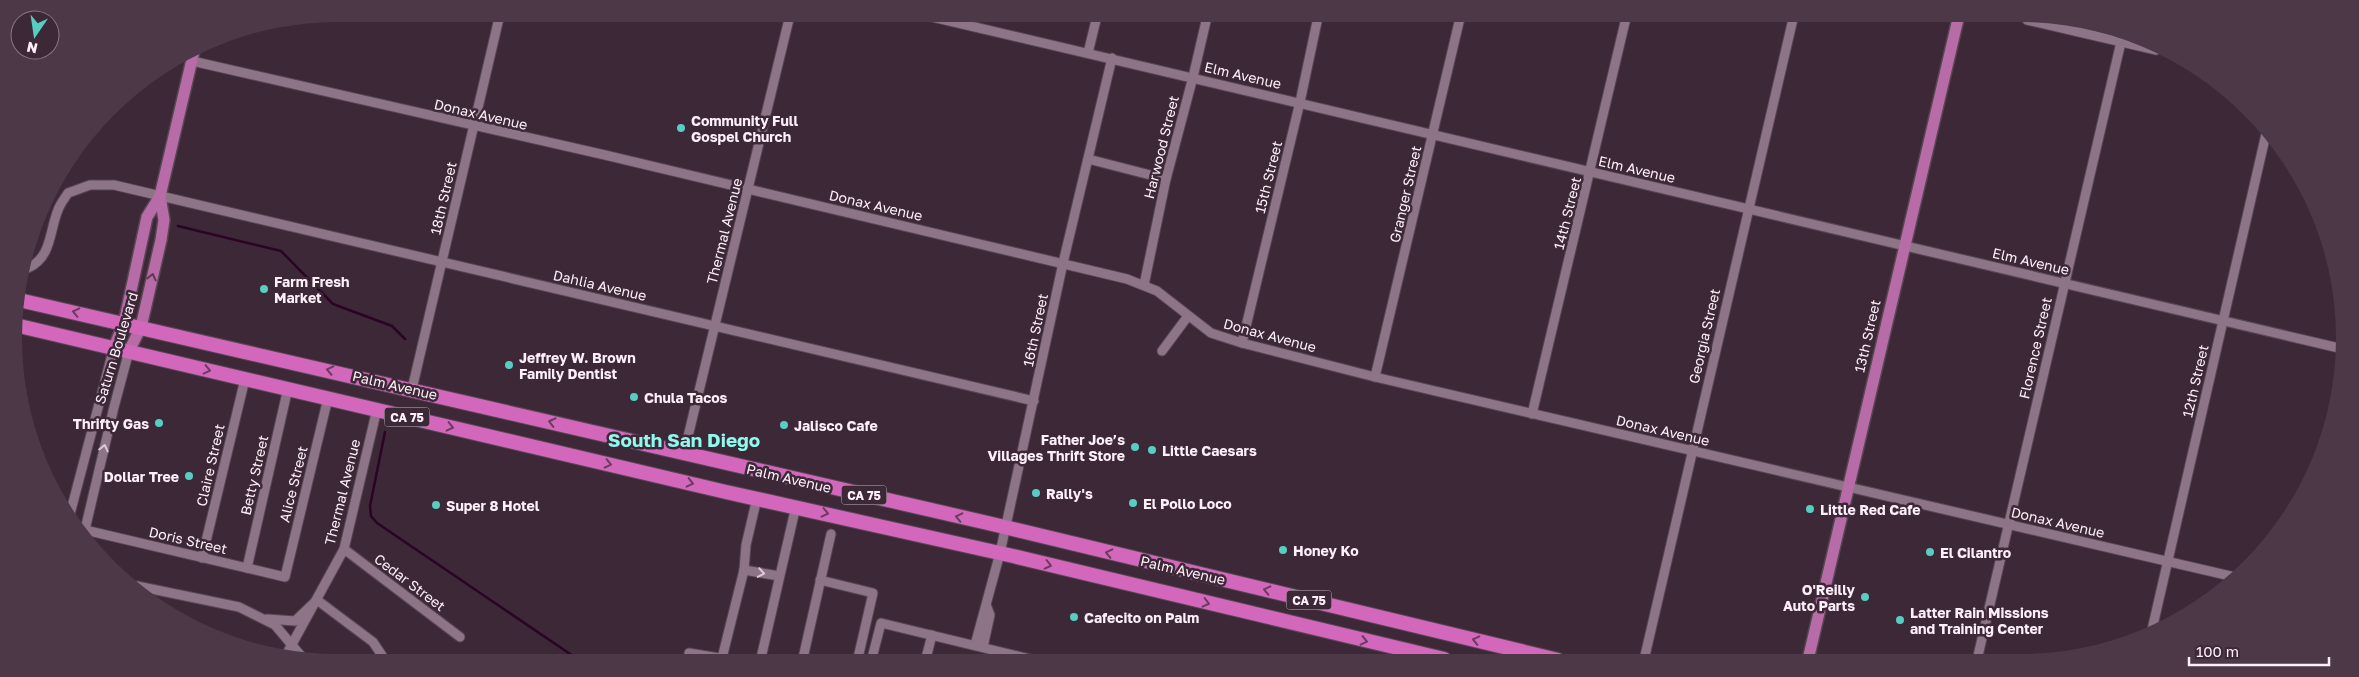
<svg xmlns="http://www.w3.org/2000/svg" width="2359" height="677" viewBox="0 0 2359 677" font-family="'Golos Text',sans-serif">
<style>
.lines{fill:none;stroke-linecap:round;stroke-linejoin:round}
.stream{stroke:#2b0425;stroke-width:2.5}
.minor-casing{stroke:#584653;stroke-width:11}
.major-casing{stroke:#584653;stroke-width:14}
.highway-casing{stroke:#584653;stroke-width:16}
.minor{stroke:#8e7487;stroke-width:9}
.major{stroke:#b76ca7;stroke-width:11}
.highway{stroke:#d367bc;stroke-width:14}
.oneway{stroke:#5c3954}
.oneway2{stroke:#6a3b60}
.oneway3{stroke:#dccad7}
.poi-dot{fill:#57cec1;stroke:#3d2838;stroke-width:2}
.labels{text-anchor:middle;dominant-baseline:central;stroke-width:5;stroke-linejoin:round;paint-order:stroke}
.shield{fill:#3d2838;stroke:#c3b3bf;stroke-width:1}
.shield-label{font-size:12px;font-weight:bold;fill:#fdeff9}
.street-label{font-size:14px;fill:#fdeff9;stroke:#3d2838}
.poi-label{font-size:14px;font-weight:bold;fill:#fdeff9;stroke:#3d2838;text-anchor:start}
.district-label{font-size:19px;font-weight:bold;fill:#90f9ed;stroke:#3d2838}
</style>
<rect width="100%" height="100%" fill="#3d2838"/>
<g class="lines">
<g class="stream">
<path d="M 178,226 L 281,251 L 333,304 L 392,326 L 405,339"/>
<path d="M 385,432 L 370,506 L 371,516 L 377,523 L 576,658"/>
</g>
<defs>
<g id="minor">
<path d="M 928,16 L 2339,348"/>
<path d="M 2027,20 L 2156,50"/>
<path d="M 1088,53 L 1097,16"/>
<path d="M 192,61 L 605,155 L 1127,279 L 1157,291 L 1211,333 L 1242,343 L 1375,377 L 2239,578"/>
<path d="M 1088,159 L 1166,179"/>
<path d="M 28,268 C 52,257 49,232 58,210 C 60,204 65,198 68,193 L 90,185 L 114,185 L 1034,401"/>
<path d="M 1144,285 L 1166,179 L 1193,77 L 1207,17"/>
<path d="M 1242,343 L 1300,102 L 1318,17"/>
<path d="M 1162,351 L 1188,316"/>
<path d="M 1375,377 L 1460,18"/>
<path d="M 412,389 L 500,14"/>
<path d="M 1532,414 L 1626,18"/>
<path d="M 684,453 L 790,15"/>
<path d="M 70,514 L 114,347"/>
<path d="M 85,530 L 285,577 L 328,398"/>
<path d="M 83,538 L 114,407 L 129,351"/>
<path d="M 344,549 L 460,637"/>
<path d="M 202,558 L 245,379"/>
<path d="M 247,568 L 288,388"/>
<path d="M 744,570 L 779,576"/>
<path d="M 820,580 L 873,593 L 858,658"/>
<path d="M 137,586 L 239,607 L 275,625 L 302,657"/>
<path d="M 267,619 L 295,621 L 317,600 L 373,642 L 383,657"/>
<path d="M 2151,634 L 2266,134"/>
<path d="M 975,645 L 1000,553 L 1063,263 L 1112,58"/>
<path d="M 983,647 L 990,615 L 987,607"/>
<path d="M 689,653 L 719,658"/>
<path d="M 285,657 L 344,549 L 377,409"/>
<path d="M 722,658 L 744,570 L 746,545 L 757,498"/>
<path d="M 761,658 L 796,506"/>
<path d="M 803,658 L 831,534"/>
<path d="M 872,658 L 881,623 L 1030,659"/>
<path d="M 926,658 L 932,635"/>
<path d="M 1644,660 L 1793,19"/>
<path d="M 1977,660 L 2121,42"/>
</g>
<g id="major">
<path d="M 114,347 L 124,323 L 147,217 L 160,196 L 194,51"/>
<path d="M 129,351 L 141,327 L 161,240 L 164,220 L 160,196"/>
<path d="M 1808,660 L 1958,19"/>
</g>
<g id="highway">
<path d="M 19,300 L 992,524 L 1558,660"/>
<path d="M 15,325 L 726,492 L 1013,556 L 1444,659"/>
</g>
</defs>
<use href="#minor" class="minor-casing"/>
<use href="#major" class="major-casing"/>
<use href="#highway" class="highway-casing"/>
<use href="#minor" class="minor"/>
<use href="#major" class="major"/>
<use href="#highway" class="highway"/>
</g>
<defs><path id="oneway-chevron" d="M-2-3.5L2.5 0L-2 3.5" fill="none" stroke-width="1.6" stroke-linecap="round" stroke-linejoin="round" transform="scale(1.25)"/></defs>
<use class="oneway" href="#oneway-chevron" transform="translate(152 277) rotate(-77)"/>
<g class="oneway2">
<use href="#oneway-chevron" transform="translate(76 312) rotate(-167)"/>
<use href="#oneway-chevron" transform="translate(207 370) rotate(13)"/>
<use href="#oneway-chevron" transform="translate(330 370) rotate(-167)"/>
<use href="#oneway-chevron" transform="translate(552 422) rotate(-166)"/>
<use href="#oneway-chevron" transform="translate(450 427) rotate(13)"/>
<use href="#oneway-chevron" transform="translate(608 464) rotate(13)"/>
<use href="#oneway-chevron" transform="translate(690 483) rotate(13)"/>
<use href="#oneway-chevron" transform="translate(825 513) rotate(13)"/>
<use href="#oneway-chevron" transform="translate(959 517) rotate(-167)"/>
<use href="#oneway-chevron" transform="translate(1109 553) rotate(-167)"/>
<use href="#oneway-chevron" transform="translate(1048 565) rotate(14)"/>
<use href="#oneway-chevron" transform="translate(1267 590) rotate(-167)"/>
<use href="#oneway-chevron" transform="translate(1206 603) rotate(14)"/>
<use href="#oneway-chevron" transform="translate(1476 640) rotate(-167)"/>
<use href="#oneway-chevron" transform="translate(1364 641) rotate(13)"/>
</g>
<g class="oneway3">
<use href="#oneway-chevron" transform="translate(104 448) rotate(-77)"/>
<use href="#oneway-chevron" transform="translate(761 573) rotate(10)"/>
</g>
<g class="poi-dot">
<circle cx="681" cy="128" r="5"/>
<circle cx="264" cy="289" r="5"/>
<circle cx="509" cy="365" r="5"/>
<circle cx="634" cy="397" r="5"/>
<circle cx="159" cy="423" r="5"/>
<circle cx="784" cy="425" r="5"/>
<circle cx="1135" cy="447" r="5"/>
<circle cx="1152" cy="450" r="5"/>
<circle cx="189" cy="476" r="5"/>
<circle cx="1036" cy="493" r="5"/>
<circle cx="1133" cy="503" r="5"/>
<circle cx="436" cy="505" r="5"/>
<circle cx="1810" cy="509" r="5"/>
<circle cx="1283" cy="550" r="5"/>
<circle cx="1930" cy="552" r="5"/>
<circle cx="1865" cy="597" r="5"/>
<circle cx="1074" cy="617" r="5"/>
<circle cx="1900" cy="620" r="5"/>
</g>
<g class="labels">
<g class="shield">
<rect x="384.5" y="407.5" width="45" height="19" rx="4"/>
<rect x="841.5" y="485.5" width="45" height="19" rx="4"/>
<rect x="1286.5" y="590.5" width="45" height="19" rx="4"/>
</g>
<g class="shield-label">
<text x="407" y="417">CA 75</text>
<text x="864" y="495">CA 75</text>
<text x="1309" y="600">CA 75</text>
</g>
<g class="street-label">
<text transform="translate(1243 75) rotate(13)">Elm Avenue</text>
<text transform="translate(481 114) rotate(13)">Donax Avenue</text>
<text transform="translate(1161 147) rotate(-76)">Harwood Street</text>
<text transform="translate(1637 169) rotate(13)">Elm Avenue</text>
<text transform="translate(1268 177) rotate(-76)">15th Street</text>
<text transform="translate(1405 194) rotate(-77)">Granger Street</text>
<text transform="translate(443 198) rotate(-77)">18th Street</text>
<text transform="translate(876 205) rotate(13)">Donax Avenue</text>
<text transform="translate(1567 213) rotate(-76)">14th Street</text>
<text transform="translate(724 231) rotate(-76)">Thermal Avenue</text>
<text transform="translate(2031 261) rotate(13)">Elm Avenue</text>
<text transform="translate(600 285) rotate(13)">Dahlia Avenue</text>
<text transform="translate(1035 330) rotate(-78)">16th Street</text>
<text transform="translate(1270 335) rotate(15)">Donax Avenue</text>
<text transform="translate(1704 336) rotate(-77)">Georgia Street</text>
<text transform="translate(1867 336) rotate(-77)">13th Street</text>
<text transform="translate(116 348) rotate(-73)">Saturn Boulevard</text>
<text transform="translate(2035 348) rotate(-77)">Florence Street</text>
<text transform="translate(2195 381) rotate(-77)">12th Street</text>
<text transform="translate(395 385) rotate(13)">Palm Avenue</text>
<text transform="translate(1663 430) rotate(13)">Donax Avenue</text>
<text transform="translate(210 465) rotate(-77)">Claire Street</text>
<text transform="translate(254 475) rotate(-77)">Betty Street</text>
<text transform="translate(789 478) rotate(13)">Palm Avenue</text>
<text transform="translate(293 484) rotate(-76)">Alice Street</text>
<text transform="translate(342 492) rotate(-76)">Thermal Avenue</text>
<text transform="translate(2058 522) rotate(13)">Donax Avenue</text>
<text transform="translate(188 540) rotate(13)">Doris Street</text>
<text transform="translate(1183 570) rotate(13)">Palm Avenue</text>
<text transform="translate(410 582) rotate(37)">Cedar Street</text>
</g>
<g class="poi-label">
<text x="691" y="120">Community Full<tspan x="691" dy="16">Gospel Church</tspan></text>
<text x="274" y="281">Farm Fresh<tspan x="274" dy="16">Market</tspan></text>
<text x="519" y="357">Jeffrey W. Brown<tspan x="519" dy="16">Family Dentist</tspan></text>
<text x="644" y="397">Chula Tacos</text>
<text x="149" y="423" text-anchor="end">Thrifty Gas</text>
<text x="794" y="425">Jalisco Cafe</text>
<text x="1125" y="439" text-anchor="end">Father Joe’s<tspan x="1125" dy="16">Villages Thrift Store</tspan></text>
<text x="1162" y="450">Little Caesars</text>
<text x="179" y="476" text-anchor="end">Dollar Tree</text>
<text x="1046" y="493">Rally's</text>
<text x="1143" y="503">El Pollo Loco</text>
<text x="446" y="505">Super 8 Hotel</text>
<text x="1820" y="509">Little Red Cafe</text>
<text x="1293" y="550">Honey Ko</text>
<text x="1940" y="552">El Cilantro</text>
<text x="1855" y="589" text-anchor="end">O'Reilly<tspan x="1855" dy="16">Auto Parts</tspan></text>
<text x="1910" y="612">Latter Rain Missions<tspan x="1910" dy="16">and Training Center</tspan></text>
<text x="1084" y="617">Cafecito on Palm</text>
</g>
<g class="district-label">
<text x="684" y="439">South San Diego</text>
</g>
</g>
<path d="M0 0H2359V677H0ZM338 22H2020A316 316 0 0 1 2336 338V338A316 316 0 0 1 2020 654H338A316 316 0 0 1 22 338V338A316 316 0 0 1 338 22Z" fill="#4c3847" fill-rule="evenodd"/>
<g transform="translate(35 35) rotate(193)"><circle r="24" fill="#3d2838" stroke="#8a7885"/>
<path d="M0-4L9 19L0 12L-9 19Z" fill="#57cec1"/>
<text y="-8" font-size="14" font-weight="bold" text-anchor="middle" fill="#fdeff9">N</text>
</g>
<path d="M2189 657v8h140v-8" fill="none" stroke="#fdeff9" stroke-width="2.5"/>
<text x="2196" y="657" font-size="15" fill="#fdeff9" stroke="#3d2838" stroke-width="4" paint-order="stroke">100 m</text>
</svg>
